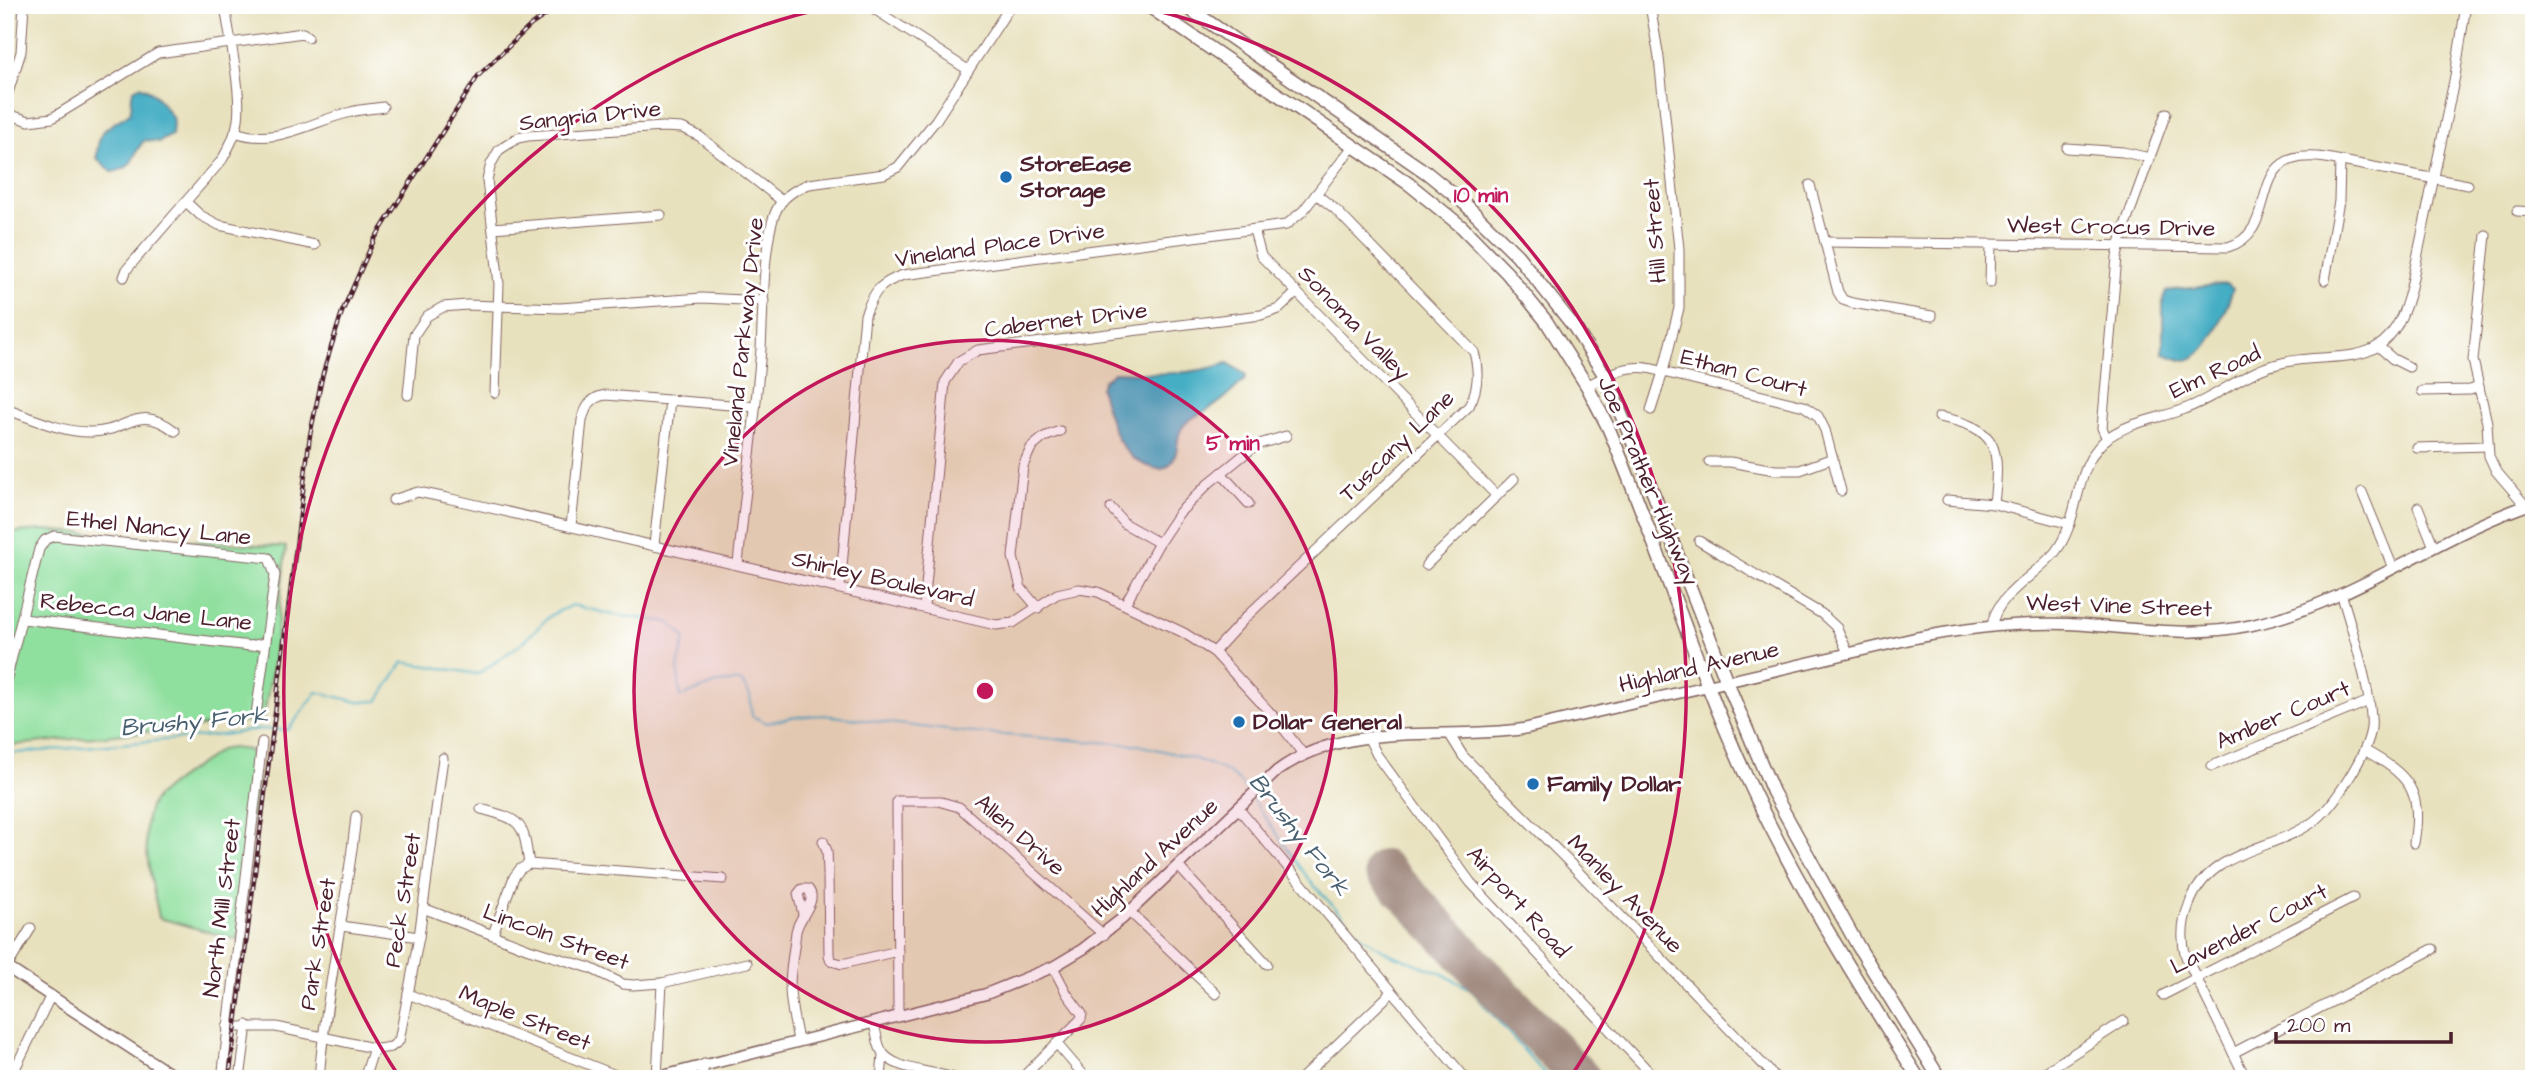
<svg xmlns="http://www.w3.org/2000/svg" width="2539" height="1084" viewBox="0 0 2539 1084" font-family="'Architects Daughter',sans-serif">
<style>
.green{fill:#8fdf9e;stroke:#6c7f64;stroke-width:2}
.water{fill:#45adc4;stroke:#486678;stroke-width:2}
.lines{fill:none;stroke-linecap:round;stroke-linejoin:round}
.stream{stroke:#45adc4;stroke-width:2}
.runway{stroke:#998074;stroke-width:40}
.minor-casing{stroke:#81635e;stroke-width:11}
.major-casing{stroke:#81635e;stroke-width:13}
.highway-casing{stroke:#81635e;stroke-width:15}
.minor{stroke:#fff;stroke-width:9}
.major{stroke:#fff;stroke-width:10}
.highway{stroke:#fff;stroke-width:12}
.rail-casing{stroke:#4a1f2b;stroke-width:4.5}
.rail{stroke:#fff;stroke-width:2;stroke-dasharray:5;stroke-linecap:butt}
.ring{fill:none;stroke:#c2185b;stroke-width:3.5}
.poi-dot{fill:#1f6fb2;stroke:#fff;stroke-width:2.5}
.labels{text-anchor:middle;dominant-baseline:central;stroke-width:6;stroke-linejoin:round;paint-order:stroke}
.street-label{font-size:23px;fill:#4a1f2b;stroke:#fff}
.poi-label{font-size:23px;font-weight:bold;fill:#4a1f2b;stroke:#fff;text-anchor:start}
.water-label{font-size:24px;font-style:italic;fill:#485f70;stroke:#fff}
.centre{fill:#c2185b;stroke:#fff;stroke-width:3.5}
.ring-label{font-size:21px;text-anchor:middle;font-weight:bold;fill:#c2185b;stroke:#fff;stroke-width:6;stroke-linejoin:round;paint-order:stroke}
</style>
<rect width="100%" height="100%" fill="#fff"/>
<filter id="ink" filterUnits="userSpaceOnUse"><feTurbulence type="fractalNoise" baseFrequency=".0143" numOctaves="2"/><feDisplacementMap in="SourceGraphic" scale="14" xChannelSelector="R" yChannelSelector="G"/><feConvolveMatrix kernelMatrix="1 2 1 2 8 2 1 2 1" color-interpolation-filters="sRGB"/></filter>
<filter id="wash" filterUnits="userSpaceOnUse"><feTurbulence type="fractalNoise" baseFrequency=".00686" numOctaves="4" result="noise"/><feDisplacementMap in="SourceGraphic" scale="28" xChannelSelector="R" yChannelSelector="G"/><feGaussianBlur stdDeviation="1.57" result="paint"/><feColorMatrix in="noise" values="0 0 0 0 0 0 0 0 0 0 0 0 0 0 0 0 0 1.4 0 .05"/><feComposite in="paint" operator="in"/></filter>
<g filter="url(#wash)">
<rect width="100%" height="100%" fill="#e8e1bd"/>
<g class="green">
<path d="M 42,530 L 286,547 L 274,659 L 263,720 L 5,746 L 5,537 L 7,533 Z"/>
<path d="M 231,748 L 249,750 L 257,776 L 238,940 L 159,918 C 154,888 135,826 154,800 C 163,787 205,761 220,750 Z"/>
</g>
<g class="water">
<path d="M 140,86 C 155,91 164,106 173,119 L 172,135 L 159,142 L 145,140 C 130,154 138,168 112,172 L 97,158 C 98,126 107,129 130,113 C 134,103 127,91 140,86 Z"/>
<path d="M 2226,284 L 2233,289 C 2226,309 2209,360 2184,360 C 2177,360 2169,355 2163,353 L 2163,299 L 2166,291 Z"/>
<path d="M 1228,363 L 1246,375 L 1245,379 C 1237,387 1227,397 1217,404 C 1207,412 1193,415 1185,424 C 1174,435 1181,452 1170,464 C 1165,470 1158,470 1151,467 C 1116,457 1110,418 1100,388 L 1104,380 L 1114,372 C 1152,374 1191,376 1228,363 Z"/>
</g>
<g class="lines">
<g class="stream">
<path d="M 5,754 L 222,735 L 260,729 L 288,730 L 317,692 L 358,702 L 378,701 L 403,662 L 478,674 L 521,644 L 551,615 L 572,605 L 614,615 L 669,622 L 685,638 L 678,668 L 680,697 L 717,683 L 741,681 L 750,695 L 752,716 L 767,723 L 793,717 L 824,715 L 963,732 L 1138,745 L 1193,758 L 1226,771 L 1240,782 L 1248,792"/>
<path d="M 1253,800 L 1310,881 L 1361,936 L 1390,954 L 1441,973 L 1470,989 L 1549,1079"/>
</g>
<path class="runway" d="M 1384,870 L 1581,1079"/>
</g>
</g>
<g filter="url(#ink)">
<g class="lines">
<defs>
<g id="minor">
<path d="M 868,5 L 968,70"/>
<path d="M 5,102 L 21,52 L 24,5"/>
<path d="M 5,113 L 29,121 L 52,118 L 158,53 L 303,33 L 308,37"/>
<path d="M 235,132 C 277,147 311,121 351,112 C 361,109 373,109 383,107"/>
<path d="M 2067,148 L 2123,152 L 2150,158"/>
<path d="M 1810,185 L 1838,292 L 1843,300 L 1852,303 L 1932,316"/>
<path d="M 186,202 L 200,215 L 219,225 L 315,245"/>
<path d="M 2517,211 L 2534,212"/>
<path d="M 493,228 L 661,215"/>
<path d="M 1254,230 L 1261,256 L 1497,496"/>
<path d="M 2486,235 L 2473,360 L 2487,423 L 2489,456 L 2496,471 L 2526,506"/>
<path d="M 1825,242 L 2228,247 C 2285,230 2240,145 2326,158 L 2468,185"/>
<path d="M 124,277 L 127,269 L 222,160 C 229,147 236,135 238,120 C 242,92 229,36 225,5"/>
<path d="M 2325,280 L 2339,201 L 2340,161"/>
<path d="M 1990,283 L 1991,244"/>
<path d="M 2378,346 L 2393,359 L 2409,367"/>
<path d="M 1587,386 C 1613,371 1634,361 1663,372 L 1679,308 L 1679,249 L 1659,58 L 1650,5"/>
<path d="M 2422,391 L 2470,390 L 2479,387"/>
<path d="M 495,393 L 499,284 L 487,180 L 491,164 L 499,150 L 518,138 L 528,136 L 663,127 L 682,128 L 699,136 L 782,201"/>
<path d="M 408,395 L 414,335 L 427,316 L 443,307 L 467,305 L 560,308 L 702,298 L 764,301"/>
<path d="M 5,409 C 32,418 61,432 89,432 C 128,433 136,402 175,431"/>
<path d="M 1651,410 L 1663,372 L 1804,406 L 1818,416 L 1825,430 L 1841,491"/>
<path d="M 1939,417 C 2000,428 2000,449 1994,504"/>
<path d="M 2107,439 L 2102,428 L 2117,257 L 2123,231 L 2166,113"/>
<path d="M 2417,448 L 2488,446"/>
<path d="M 1709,462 L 1730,462 L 1775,470 L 1800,470 L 1833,458"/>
<path d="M 1221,473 L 1249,504"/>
<path d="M 2362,492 L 2393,568"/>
<path d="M 393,500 L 418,492 L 447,498 L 996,625 L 1013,623 L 1057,594 L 1079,589 L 1098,592 L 1184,633 L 1214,652 L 1277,720 L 1303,754"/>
<path d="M 1947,500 L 1994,504 L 2070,524"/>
<path d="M 2418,507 L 2434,547"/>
<path d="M 1111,508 L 1125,524 L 1159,543"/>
<path d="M 571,526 L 582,420 C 586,406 591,397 606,395 L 755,407"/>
<path d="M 1699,541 L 1822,614 L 1837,628 L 1848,653"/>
<path d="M 654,545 L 670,400"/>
<path d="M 738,564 C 745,492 755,421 761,349 C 763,315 763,240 776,211 C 782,197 795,189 809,184 L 884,174 L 898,167 L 936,120 L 1011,5"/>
<path d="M 1426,565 L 1514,479"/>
<path d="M 840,588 L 865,315 C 874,291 879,284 903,275 L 1286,225 L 1303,211 L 1354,145"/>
<path d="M 1125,604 L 1159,543 L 1179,513 L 1209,483 L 1256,445 L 1286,436"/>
<path d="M 924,607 L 945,382 L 959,361 L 978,350 L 1261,315 L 1279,309 L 1297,292"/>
<path d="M 1038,608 L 1021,588 L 1013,557 L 1023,466 L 1031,448 L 1044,437 L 1060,431"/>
<path d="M 23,619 L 250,646 L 265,643"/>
<path d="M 1992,626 C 1994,596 2039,573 2056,551 C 2081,518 2073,469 2105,440 C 2127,422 2159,419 2184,409 C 2214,399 2239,376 2270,366 C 2337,345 2389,382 2411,287 L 2455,76 L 2466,5"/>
<path d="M 1214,652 L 1247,616 L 1469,406 C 1479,388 1479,371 1474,352 L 1335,209 L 1316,194"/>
<path d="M 5,685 L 39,549 L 45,540 L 54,536 L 269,558 L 275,575 L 256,715"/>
<path d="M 1450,735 L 1463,756 L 1567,860 L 1777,1079"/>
<path d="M 1368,737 L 1377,755 L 1471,883 L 1656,1079"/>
<path d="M 2364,750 C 2409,775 2423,790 2414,843"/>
<path d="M 2212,766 L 2369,701"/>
<path d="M 1238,808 L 1466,1079"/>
<path d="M 481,809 C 523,820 523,822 529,864"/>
<path d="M 823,841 L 827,851 L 828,872 L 829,955 L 831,961 L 842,964 L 898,951"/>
<path d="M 1179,867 L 1267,964"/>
<path d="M 423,908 L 529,949 L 590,968 L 623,984 L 633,985 L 662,983 L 747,963"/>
<path d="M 1130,912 L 1216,994"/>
<path d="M 341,926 L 419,937"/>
<path d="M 493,934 L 514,877 L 520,869 L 529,864 L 723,879"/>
<path d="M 7,967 L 31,928"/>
<path d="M 408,994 L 626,1079"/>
<path d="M 2163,995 L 2353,898"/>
<path d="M 898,1017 L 897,801 L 938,801 L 959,807 L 1104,935"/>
<path d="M 874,1023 C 876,1032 877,1042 881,1050 C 891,1071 937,1071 957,1079"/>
<path d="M 227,1027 L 276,1027 L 378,1049 L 391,1047 L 399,1041 L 419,937 L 443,758"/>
<path d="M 798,1041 C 795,1023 790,1005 790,987 C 790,969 794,950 796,932 C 798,917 819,901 808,889 L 802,889 L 798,894 L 803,914"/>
<path d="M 1057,1044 L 1087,1079"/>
<path d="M 2233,1053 L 2433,949"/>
<path d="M 657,1077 L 662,983"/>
<path d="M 10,1079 L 51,995"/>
<path d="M 222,1079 L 262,742"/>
<path d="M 240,1079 L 247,1025"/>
<path d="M 298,1079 L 308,1077 L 318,1079"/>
<path d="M 319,1079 C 326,990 347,904 356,816"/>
<path d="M 364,1079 L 374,1048"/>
<path d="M 702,1079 L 704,1064"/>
<path d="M 881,1079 L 883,1054"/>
<path d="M 1021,1079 L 1081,1019 L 1082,1014 L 1067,994 L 1053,967"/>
<path d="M 1301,1079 L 1392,992"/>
<path d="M 2034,1079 L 2124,1021"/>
<path d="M 2246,1079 L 2186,957 C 2181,940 2182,922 2189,905 C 2209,849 2270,852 2313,822 C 2333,808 2368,753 2371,728 C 2374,701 2350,622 2341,593"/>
</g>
<g id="major">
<path d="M 5,966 L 178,1079"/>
<path d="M 651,1079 L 986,994 L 1053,967 L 1083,949 L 1123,918 L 1277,771 C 1348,719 1441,741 1523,729 L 1915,638 C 1966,628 2016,622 2068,624 C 2130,627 2191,639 2252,625 C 2353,603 2437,535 2534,503"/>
</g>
<g id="highway">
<path d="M 1147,5 L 1409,184 L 1462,227 L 1507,273 L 1546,321 L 1587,386 L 1608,427 C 1657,542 1694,662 1746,776 C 1795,882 1856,980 1919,1079"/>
<path d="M 1184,5 L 1427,173 L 1464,203 L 1517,255 L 1575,328 L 1605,376 L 1642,464 L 1727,682 L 1773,792 L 1858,946 L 1940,1079"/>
</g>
</defs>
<use href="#minor" class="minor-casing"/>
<use href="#major" class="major-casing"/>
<use href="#highway" class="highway-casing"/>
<use href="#minor" class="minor"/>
<use href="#major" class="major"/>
<use href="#highway" class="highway"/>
<defs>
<path id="rail" d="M 229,1079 L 310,435 L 323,373 L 342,312 L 374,240 L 478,76 L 531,25 L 561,5"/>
</defs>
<use href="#rail" class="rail-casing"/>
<use href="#rail" class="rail"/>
</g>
</g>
<circle cx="985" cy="691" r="351" fill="#c2185b" fill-opacity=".12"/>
<g class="ring">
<circle cx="985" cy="691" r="351"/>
<path d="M400 1078A702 702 0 0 1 833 6M1137 6A702 702 0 0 1 1570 1078"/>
</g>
<g class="poi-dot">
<circle cx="1006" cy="177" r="7"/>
<circle cx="1239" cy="722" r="7"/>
<circle cx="1533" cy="784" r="7"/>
</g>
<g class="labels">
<g class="street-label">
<text transform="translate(590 116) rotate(-6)">Sangria Drive</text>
<text transform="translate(2111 227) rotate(1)">West Crocus Drive</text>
<text transform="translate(1655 231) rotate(-94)">Hill Street</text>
<text transform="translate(1000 245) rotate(-8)">Vineland Place Drive</text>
<text transform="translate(1066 320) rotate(-7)">Cabernet Drive</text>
<text transform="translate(1354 323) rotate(46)">Sonoma Valley</text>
<text transform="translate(743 342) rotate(-84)">Vineland Parkway Drive</text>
<text transform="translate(2215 372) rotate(-25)">Elm Road</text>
<text transform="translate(1744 373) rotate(15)">Ethan Court</text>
<text transform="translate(1397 446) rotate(-44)">Tuscany Lane</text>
<text transform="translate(1648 481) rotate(67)">Joe Prather Highway</text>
<text transform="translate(159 528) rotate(6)">Ethel Nancy Lane</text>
<text transform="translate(883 579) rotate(13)">Shirley Boulevard</text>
<text transform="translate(2119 606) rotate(2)">West Vine Street</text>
<text transform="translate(146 612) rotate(6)">Rebecca Jane Lane</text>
<text transform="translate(1699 667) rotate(-13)">Highland Avenue</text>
<text transform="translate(2283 715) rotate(-23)">Amber Court</text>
<text transform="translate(1020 835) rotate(41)">Allen Drive</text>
<text transform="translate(1155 858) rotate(-43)">Highland Avenue</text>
<text transform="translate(1625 894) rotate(46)">Manley Avenue</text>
<text transform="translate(403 900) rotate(-81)">Peck Street</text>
<text transform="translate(1518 902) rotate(48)">Airport Road</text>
<text transform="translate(222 908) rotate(-83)">North Mill Street</text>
<text transform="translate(2249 929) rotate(-27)">Lavender Court</text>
<text transform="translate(556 937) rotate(20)">Lincoln Street</text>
<text transform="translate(318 944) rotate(-81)">Park Street</text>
<text transform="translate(525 1018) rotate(22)">Maple Street</text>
</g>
<g class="poi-label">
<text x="1020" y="164">StoreEase<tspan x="1020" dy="26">Storage</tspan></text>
<text x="1253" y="722">Dollar General</text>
<text x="1547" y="784">Family Dollar</text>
</g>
<g class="water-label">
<text transform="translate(194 722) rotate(-5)">Brushy Fork</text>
<text transform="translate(1299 835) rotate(52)">Brushy Fork</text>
</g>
</g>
<circle cx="985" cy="691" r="10" class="centre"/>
<g class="ring-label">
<text x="1481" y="202">10 min</text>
<text x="1233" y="450">5 min</text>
</g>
<rect width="2539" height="1084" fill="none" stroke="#fff" stroke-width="28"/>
<path d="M2276 1032v10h175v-10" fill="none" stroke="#4a1f2b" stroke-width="3.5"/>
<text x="2287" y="1032" font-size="21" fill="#4a1f2b" stroke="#ffffff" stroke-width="5" paint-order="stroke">200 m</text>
</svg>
